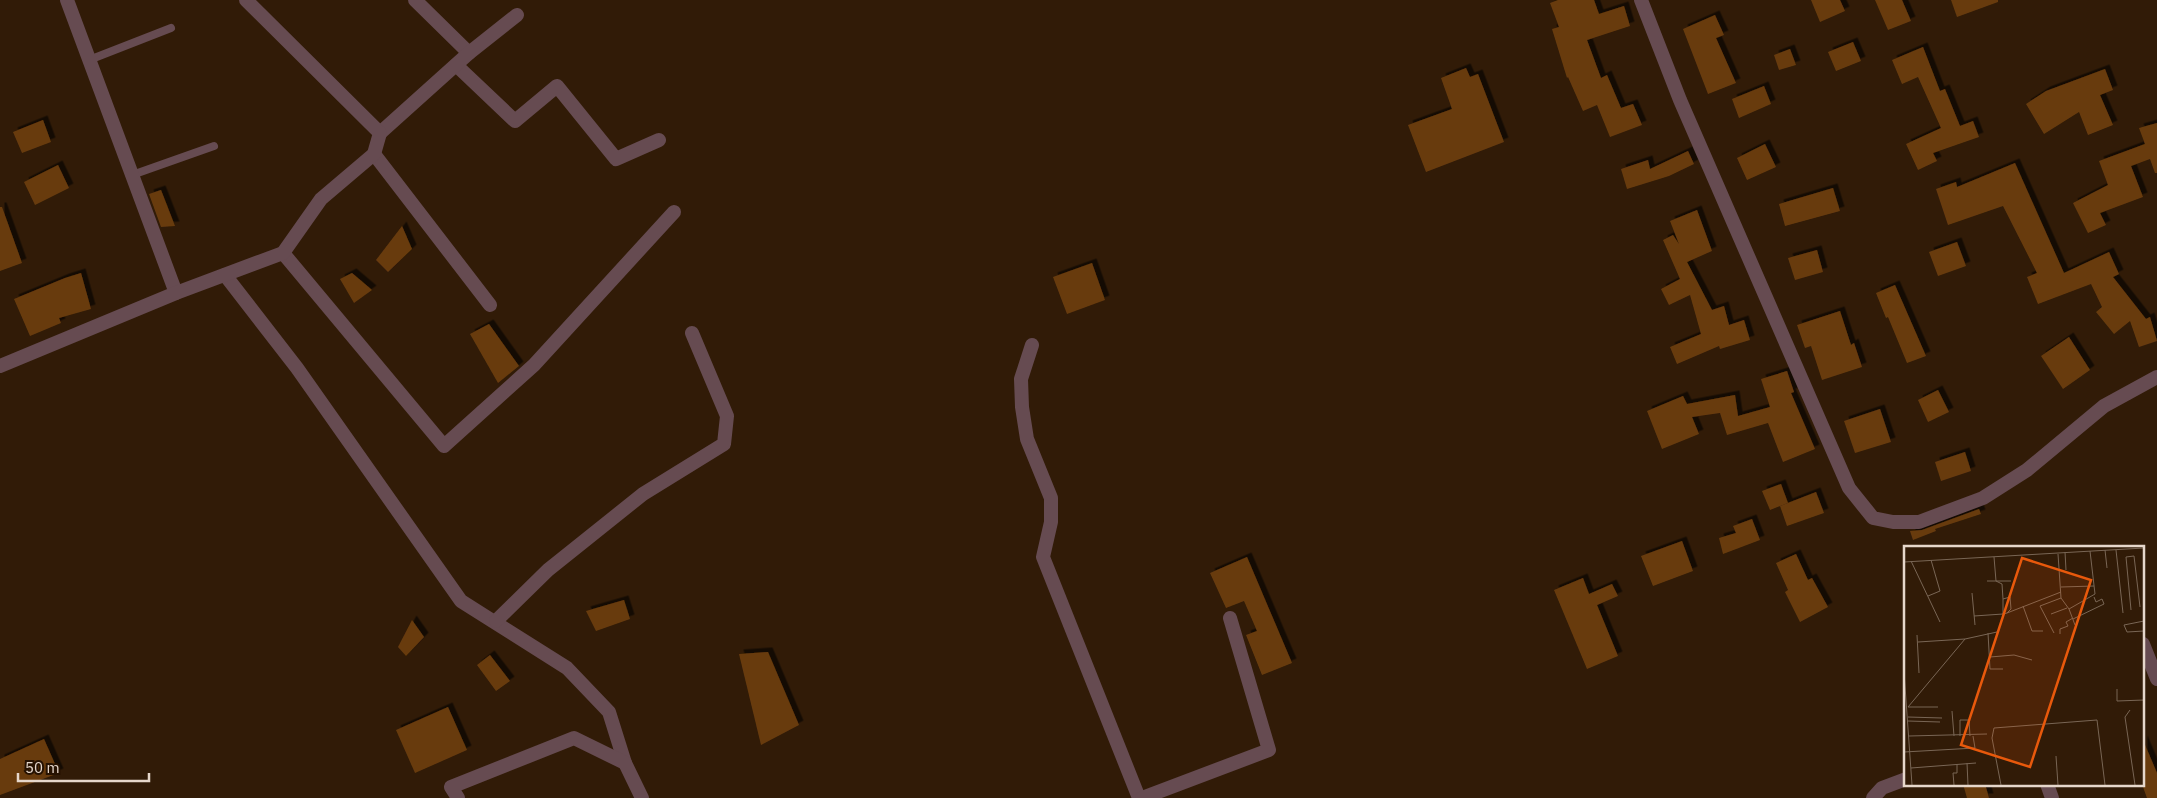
<svg xmlns="http://www.w3.org/2000/svg" width="2157" height="798" viewBox="0 0 2157 798" font-family="'IBM Plex Sans',sans-serif">
<style>
.building{fill:#673b0e;filter:url(#shadow)}
.lines{fill:none;stroke-linecap:round;stroke-linejoin:round}
.service{stroke:#664b51;stroke-width:8}
.minor{stroke:#664b51;stroke-width:14}
.inset-road{fill:none;stroke:#796655;stroke-width:1}
.view{fill:#e8590c;fill-opacity:0.15;stroke:#e8590c;stroke-width:2.5}
.inset-edge{fill:none;stroke:#e6d7cb;stroke-width:2.5}
</style>
<defs>
<filter id="shadow"><feDropShadow dx="4.5" dy="-4.5" stdDeviation="0" flood-color="#0009"/></filter>
</defs>
<rect width="100%" height="100%" fill="#311b07"/>
<g class="building">
<path d="M 1558,0 L 1594,0 L 1599,14 L 1624,6 L 1630,26 L 1587,40 L 1601,78 L 1607,75 L 1621,108 L 1633,104 L 1642,125 L 1610,137 L 1597,105 L 1583,111 L 1568,77 L 1567,78 L 1552,29 L 1559,27 L 1550,3 Z"/>
<path d="M 1811,0 L 1840,0 L 1845,11 L 1820,22 Z"/>
<path d="M 1875,0 L 1902,0 L 1911,21 L 1888,30 Z"/>
<path d="M 1951,0 L 1998,0 L 1998,2 L 1957,17 Z"/>
<path d="M 1715,15 L 1724,35 L 1716,38 L 1736,83 L 1708,94 L 1683,29 Z"/>
<path d="M 1853,42 L 1861,61 L 1836,71 L 1828,52 Z"/>
<path d="M 1923,47 L 1940,91 L 1945,89 L 1960,126 L 1973,121 L 1979,137 L 1933,153 L 1937,161 L 1918,170 L 1906,144 L 1941,128 L 1918,77 L 1902,84 L 1892,60 Z"/>
<path d="M 1790,49 L 1796,65 L 1779,70 L 1774,55 Z"/>
<path d="M 1466,68 L 1470,77 L 1478,74 L 1504,142 L 1426,172 L 1408,125 L 1452,109 L 1441,78 Z"/>
<path d="M 2105,69 L 2113,90 L 2100,95 L 2113,125 L 2088,135 L 2079,112 L 2044,134 L 2026,104 L 2046,91 Z"/>
<path d="M 1764,86 L 1771,104 L 1739,118 L 1732,99 Z"/>
<path d="M 43,120 L 51,142 L 22,153 L 13,132 Z"/>
<path d="M 2157,123 L 2157,173 L 2155,173 L 2150,159 L 2131,166 L 2143,197 L 2100,213 L 2106,225 L 2088,233 L 2073,203 L 2108,185 L 2099,161 L 2145,144 L 2139,128 Z"/>
<path d="M 1765,144 L 1776,167 L 1747,180 L 1737,158 Z"/>
<path d="M 1688,151 L 1694,164 L 1669,176 L 1627,189 L 1621,169 L 1648,160 L 1650,169 Z"/>
<path d="M 2015,163 L 2064,273 L 2109,252 L 2119,274 L 2113,277 L 2146,319 L 2150,317 L 2157,341 L 2139,347 L 2130,321 L 2114,334 L 2096,312 L 2102,307 L 2091,284 L 2038,304 L 2027,277 L 2037,273 L 2003,206 L 1948,225 L 1936,189 L 1956,182 L 1957,187 Z"/>
<path d="M 58,165 L 69,188 L 35,205 L 24,182 Z"/>
<path d="M 1833,188 L 1840,211 L 1785,226 L 1779,204 Z"/>
<path d="M 161,190 L 175,226 L 161,227 L 149,194 Z"/>
<path d="M 0,207 L 2,207 L 22,263 L 0,271 Z"/>
<path d="M 1697,210 L 1712,251 L 1687,262 L 1712,310 L 1724,306 L 1729,325 L 1744,320 L 1750,340 L 1720,349 L 1719,346 L 1677,364 L 1670,347 L 1701,334 L 1690,295 L 1669,305 L 1661,289 L 1680,279 L 1663,240 L 1673,235 L 1679,244 L 1670,221 Z"/>
<path d="M 402,226 L 412,249 L 388,272 L 376,260 Z"/>
<path d="M 1957,242 L 1966,266 L 1938,276 L 1929,252 Z"/>
<path d="M 1817,250 L 1823,272 L 1795,280 L 1788,258 Z"/>
<path d="M 1092,263 L 1105,300 L 1067,314 L 1053,277 Z"/>
<path d="M 81,273 L 91,309 L 59,318 L 61,323 L 30,336 L 14,299 L 65,278 Z"/>
<path d="M 352,273 L 372,290 L 354,303 L 340,279 Z"/>
<path d="M 1895,285 L 1926,356 L 1907,363 L 1888,317 L 1886,318 L 1876,293 Z"/>
<path d="M 1840,311 L 1851,345 L 1854,343 L 1862,367 L 1822,380 L 1811,346 L 1805,348 L 1797,325 Z"/>
<path d="M 489,324 L 519,366 L 498,383 L 470,334 Z"/>
<path d="M 2069,337 L 2090,370 L 2063,389 L 2041,356 Z"/>
<path d="M 1787,371 L 1794,392 L 1791,393 L 1815,449 L 1783,462 L 1768,423 L 1727,435 L 1720,413 L 1692,417 L 1699,434 L 1662,449 L 1647,411 L 1683,396 L 1687,404 L 1735,395 L 1738,416 L 1770,407 L 1761,379 Z"/>
<path d="M 1938,390 L 1949,412 L 1928,422 L 1918,400 Z"/>
<path d="M 1880,409 L 1891,442 L 1855,453 L 1844,421 Z"/>
<path d="M 1965,452 L 1971,471 L 1941,481 L 1935,462 Z"/>
<path d="M 1781,484 L 1788,503 L 1770,510 L 1762,491 Z"/>
<path d="M 1816,492 L 1824,513 L 1787,526 L 1780,506 Z"/>
<path d="M 1979,509 L 1981,514 L 1935,529 L 1936,531 L 1913,540 L 1910,531 L 1922,530 Z"/>
<path d="M 1752,519 L 1760,540 L 1723,554 L 1719,538 L 1736,533 L 1733,526 Z"/>
<path d="M 1682,541 L 1693,571 L 1653,586 L 1641,556 Z"/>
<path d="M 1796,554 L 1808,580 L 1812,578 L 1828,607 L 1800,622 L 1785,592 L 1788,590 L 1776,563 Z"/>
<path d="M 1247,557 L 1292,663 L 1262,675 L 1246,635 L 1257,631 L 1244,601 L 1226,608 L 1210,573 Z"/>
<path d="M 1583,578 L 1589,594 L 1612,584 L 1618,596 L 1597,605 L 1618,656 L 1587,669 L 1554,590 Z"/>
<path d="M 624,600 L 630,619 L 596,631 L 586,611 Z"/>
<path d="M 412,620 L 424,637 L 406,656 L 398,647 Z"/>
<path d="M 768,652 L 799,725 L 761,745 L 739,654 Z"/>
<path d="M 490,655 L 510,681 L 496,691 L 477,665 Z"/>
<path d="M 448,707 L 467,750 L 415,773 L 396,730 Z"/>
<path d="M 44,739 L 59,773 L 0,795 L 0,759 Z"/>
<path d="M 2143,740 L 2157,773 L 2157,798 L 2147,798 L 2143,787 Z"/>
<path d="M 1963,784 L 1985,784 L 1989,798 L 1967,798 Z"/>
</g>
<g class="lines">
<g class="service">
<path d="M 89,60 L 171,28"/>
<path d="M 132,175 L 214,146"/>
</g>
<g class="minor">
<path d="M 67,0 L 176,293"/>
<path d="M 415,0 L 469,53"/>
<path d="M 1641,0 L 1680,100 L 1849,488 L 1873,518 L 1893,522 L 1919,522 L 1983,498 L 2027,470 L 2104,406 L 2157,377"/>
<path d="M 456,65 L 515,121 L 557,86 L 616,159 L 659,140"/>
<path d="M 380,133 L 469,53 L 517,15"/>
<path d="M 374,154 L 490,305"/>
<path d="M 283,253 L 444,446 L 534,365 L 674,212"/>
<path d="M 225,275 L 297,368 L 461,601 L 567,668 L 609,712 L 625,763"/>
<path d="M 1032,345 L 1021,379 L 1022,407 L 1027,439 L 1051,498 L 1051,522 L 1043,557 L 1139,798"/>
<path d="M 0,366 L 176,293 L 283,253 L 321,199 L 374,154 L 380,133 L 246,0"/>
<path d="M 496,621 L 548,570 L 643,494 L 724,444 L 727,416 L 692,333"/>
<path d="M 2143,644 L 2157,679"/>
<path d="M 2047,784 L 2052,798"/>
<path d="M 458,798 L 451,787 L 574,738 L 625,763 L 642,798"/>
<path d="M 1142,798 L 1269,750 L 1230,618"/>
<path d="M 1873,798 L 1882,788 L 1906,779"/>
</g>
</g>
<g transform="translate(1904 546)">
<rect width="240" height="240" fill="#311b07"/>
<path class="inset-road" d="M 201,4 L 203,22M 212,4 L 219,67M 161,6 L 162,24M 154,8 L 157,52 L 165,63 L 191,48 L 186,5M 90,11 L 92,35 L 98,38 L 99,53 L 106,51 L 107,63 L 103,67 L 99,68 L 99,53M 7,15 L 36,76M 0,16 L 240,2M 83,35 L 107,35M 157,41 L 190,40M 68,47 L 71,79M 24,50 L 36,45 L 27,14M 119,60 L 128,85 L 139,85M 165,63 L 171,79M 227,64 L 222,11 L 230,10 L 236,61M 103,67 L 157,46M 147,68 L 163,62M 70,70 L 99,68M 169,73 L 200,58 L 198,53 L 192,56 L 190,51M 240,75 L 220,79 L 223,86 L 240,85M 84,87 L 86,123 L 99,123M 150,87 L 136,60 L 157,52M 156,88 L 156,83 L 164,80 L 162,76 L 169,72M 13,89 L 15,127M 14,96 L 61,93 L 93,86M 86,111 L 110,109 L 128,114M 0,126 L 8,239M 213,143 L 213,155 L 240,154M 34,161 L 4,161 L 61,93M 226,164 L 221,171 L 231,239M 48,165 L 50,190M 4,171 L 38,172M 4,175 L 36,176M 5,190 L 83,188M 56,190 L 56,174 L 65,174 L 66,190M 0,206 L 71,202 L 69,190M 152,210 L 154,239M 63,217 L 64,239M 7,222 L 72,217M 50,239 L 49,227 L 53,227 L 53,218M 97,239 L 88,192 L 90,182 L 193,174 L 201,239"/>
<path class="view" d="M 118,12 L 187,34 L 126,221 L 57,199 Z"/>
<rect width="240" height="240" class="inset-edge"/>
</g>
<path d="M18 773v8h131v-8" fill="none" stroke="#e6d7cb" stroke-width="2.5"/>
<text x="25" y="773" font-size="15" fill="#e6d7cb" stroke="#261201" stroke-width="4" paint-order="stroke">50 m</text>
</svg>
